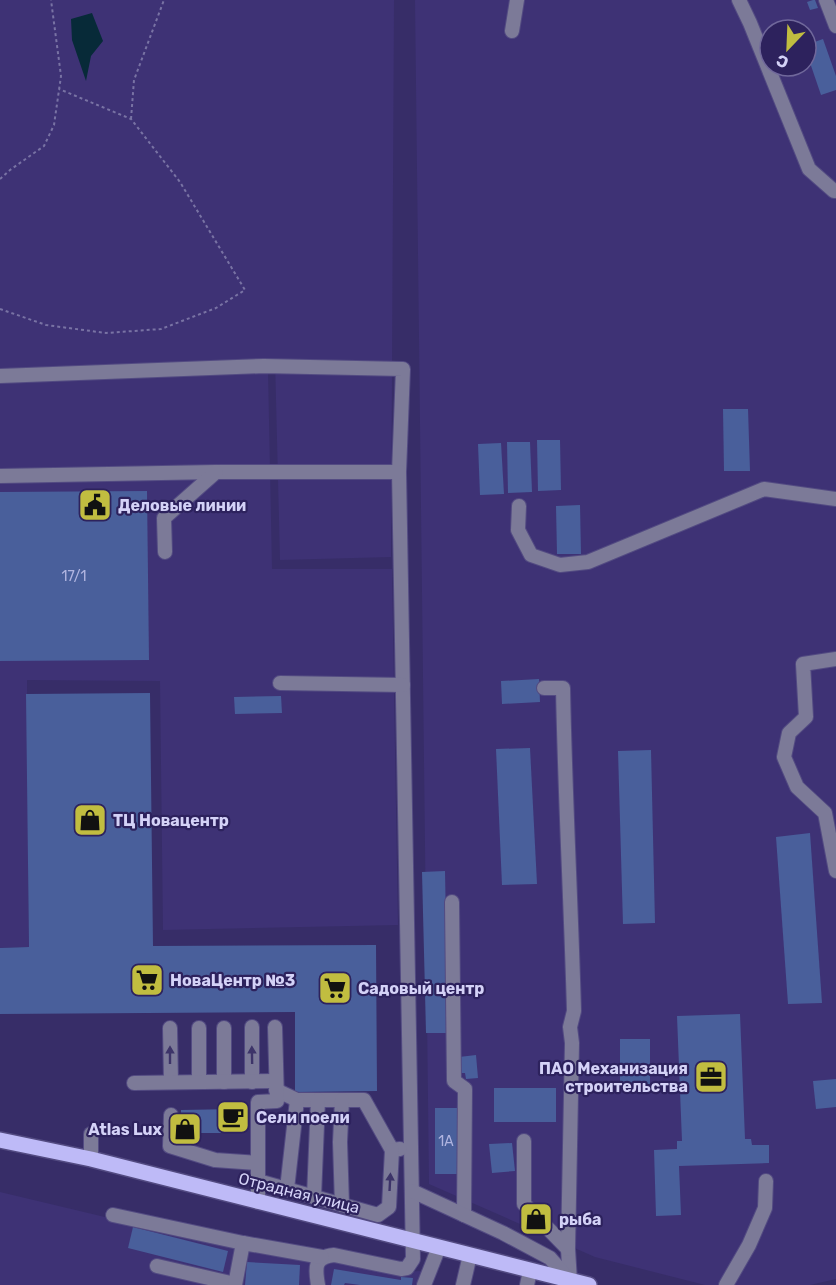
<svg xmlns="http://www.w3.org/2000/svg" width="836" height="1285" viewBox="0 0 836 1285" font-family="Rubik,sans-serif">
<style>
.built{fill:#3e3275;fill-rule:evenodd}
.water{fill:#072a38}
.building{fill:#495f9b}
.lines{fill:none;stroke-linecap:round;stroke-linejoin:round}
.minor-casing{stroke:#534b82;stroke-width:16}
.major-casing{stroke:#534b82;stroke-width:18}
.path{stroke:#7973a4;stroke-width:2;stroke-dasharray:3 3;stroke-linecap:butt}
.minor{stroke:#7c7a98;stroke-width:14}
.major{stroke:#bebaf7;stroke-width:15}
.oneway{fill:#3d3469}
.labels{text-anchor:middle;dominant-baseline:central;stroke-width:4.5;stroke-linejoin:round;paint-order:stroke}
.number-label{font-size:14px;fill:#b1b5e0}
.poi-label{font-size:16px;font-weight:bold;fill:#d4d2f7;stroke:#2d225d;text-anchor:start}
.street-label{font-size:16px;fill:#d4d2f7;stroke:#2d225d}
</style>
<rect width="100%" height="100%" fill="#372d68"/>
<g class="built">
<path d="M 0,0 L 394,0 L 391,557 L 280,560 L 275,359 L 0,370 Z"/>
<path d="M 415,0 L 836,0 L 836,1279 L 810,1285 L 705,1285 L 595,1257 L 429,1184 ZM 770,30 L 806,30 L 806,66 L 770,66 Z"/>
<path d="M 268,370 L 272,569 L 392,569 L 398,925 L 163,930 L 160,681 L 27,680 L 29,947 L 0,948 L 0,380 Z"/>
<path d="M 0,1192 L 239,1249 L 230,1285 L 0,1285 Z"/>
<path d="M 244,1249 L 408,1272 L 419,1271 L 429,1273 L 425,1285 L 235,1285 Z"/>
</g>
<path class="water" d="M 92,13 L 103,41 L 91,56 L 86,81 L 72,40 L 71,19 Z"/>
<g class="building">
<path d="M 813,0 L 815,0 L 818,8 L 810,10 L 807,2 Z"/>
<path d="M 823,39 L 836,76 L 836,90 L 821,95 L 806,51 L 806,45 Z"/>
<path d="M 723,409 L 748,409 L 750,471 L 724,471 Z"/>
<path d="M 537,440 L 560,440 L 561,490 L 538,491 Z"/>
<path d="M 507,442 L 530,442 L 532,492 L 508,493 Z"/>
<path d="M 501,443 L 504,494 L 480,495 L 478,444 Z"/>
<path d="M 147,491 L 149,660 L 0,661 L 0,492 Z"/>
<path d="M 580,505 L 581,554 L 557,554 L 556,506 Z"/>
<path d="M 539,679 L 540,702 L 502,704 L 501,681 Z"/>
<path d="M 150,693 L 153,946 L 376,945 L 377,1091 L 295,1092 L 295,1012 L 0,1014 L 0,948 L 29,947 L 26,694 Z"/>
<path d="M 281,696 L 282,713 L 235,714 L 234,697 Z"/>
<path d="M 530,748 L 537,884 L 502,885 L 496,749 Z"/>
<path d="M 651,750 L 655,923 L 623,924 L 618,751 Z"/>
<path d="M 810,833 L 822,1003 L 788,1004 L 776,837 Z"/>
<path d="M 445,871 L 448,1033 L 426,1033 L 422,872 Z"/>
<path d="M 740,1014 L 745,1139 L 751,1139 L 752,1145 L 769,1145 L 769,1163 L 679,1166 L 681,1215 L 656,1216 L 654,1150 L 677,1149 L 677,1141 L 682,1141 L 677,1016 Z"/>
<rect x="620" y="1039" width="30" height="47"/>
<path d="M 476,1055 L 478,1078 L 466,1079 L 465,1073 L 461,1073 L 459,1057 Z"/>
<path d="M 836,1079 L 836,1107 L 816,1109 L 813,1081 Z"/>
<rect x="494" y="1088" width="62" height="34"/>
<path d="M 435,1108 L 457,1108 L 458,1174 L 435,1174 Z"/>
<path d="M 236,1109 L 236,1133 L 181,1133 L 181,1110 Z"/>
<path d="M 512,1143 L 515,1171 L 492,1173 L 489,1144 Z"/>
<path d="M 133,1227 L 228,1251 L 223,1272 L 128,1248 Z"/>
<path d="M 247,1262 L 300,1265 L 299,1285 L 245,1285 Z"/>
<path d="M 334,1269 L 401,1280 L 401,1277 L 413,1278 L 412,1285 L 360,1285 L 345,1283 L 344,1285 L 331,1285 Z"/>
</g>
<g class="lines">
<defs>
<g id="minor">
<path d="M 739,0 L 750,23 L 809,169 L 834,191 L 836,191"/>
<path d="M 826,0 L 836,26"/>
<path d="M 512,31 L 517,0"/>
<path d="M 0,376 L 264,366 L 403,369 L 399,472 L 413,1259 L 407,1268 L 401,1269 L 334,1255 C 314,1257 315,1268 318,1285"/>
<path d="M 0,476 L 216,472 L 399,472"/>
<path d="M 519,506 L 518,530 L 531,555 L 560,565 L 588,562 L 764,489 L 836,499"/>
<path d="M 165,552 L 164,518 L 216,472"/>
<path d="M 836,659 L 803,664 L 806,717 L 789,733 L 784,757 L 797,787 L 825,813 L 836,871"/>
<path d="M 280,683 L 403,685"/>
<path d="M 544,688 L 563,688 C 565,796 571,903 574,1011 L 570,1027 L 572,1043 L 568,1249 L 570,1281"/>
<path d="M 452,902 L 454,1081 L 465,1089 L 464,1215"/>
<path d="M 252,1027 L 252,1082"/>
<path d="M 170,1028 L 171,1082"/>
<path d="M 199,1028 L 199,1082"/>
<path d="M 224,1082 L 224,1028"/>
<path d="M 134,1083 L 276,1081"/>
<path d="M 276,1090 L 297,1100 L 364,1100 L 392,1150 L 400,1149"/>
<path d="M 342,1100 L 340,1142 L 342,1205"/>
<path d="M 171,1115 L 170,1146 L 215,1160 L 258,1163"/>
<path d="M 91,1134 L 91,1159"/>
<path d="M 524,1141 L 524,1204 L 568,1249"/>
<path d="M 258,1181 L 378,1215 L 389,1207 L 392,1150"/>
<path d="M 287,1189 L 297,1100"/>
<path d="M 412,1191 L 503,1233 L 550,1258 L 570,1281"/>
<path d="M 314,1197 L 318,1100"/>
<path d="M 258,1202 L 258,1102 L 277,1101 L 275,1027"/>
<path d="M 113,1215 L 243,1243"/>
<path d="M 157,1266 L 235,1284"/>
<path d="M 235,1285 L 243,1243 L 322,1257"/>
<path d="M 424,1285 L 439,1247"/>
<path d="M 463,1285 L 470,1255"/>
<path d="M 527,1285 L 530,1271"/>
<path d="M 726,1285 L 749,1245 L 765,1208 L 766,1181"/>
</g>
<path id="major" d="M 0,1140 L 91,1159 L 589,1285"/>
</defs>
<use href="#minor" class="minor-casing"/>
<use href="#major" class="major-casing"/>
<g class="path">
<path d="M 131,119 L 134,80 L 164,0"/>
<path d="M 0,179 L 10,170 L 44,146 L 54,125 L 61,76 L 51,0"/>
<path d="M 0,309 L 46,325 L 106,333 L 161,329 L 216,308 L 245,290 L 180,182 L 131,119 L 59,89"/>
</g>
<use href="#minor" class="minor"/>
<use href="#major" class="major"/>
</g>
<defs><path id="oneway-solid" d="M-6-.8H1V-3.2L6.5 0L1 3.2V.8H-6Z" transform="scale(1.5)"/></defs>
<g class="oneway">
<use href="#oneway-solid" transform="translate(170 1055) rotate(-90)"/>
<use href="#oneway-solid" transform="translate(252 1055) rotate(-91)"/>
<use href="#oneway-solid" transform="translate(390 1182) rotate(-87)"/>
</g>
<defs>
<symbol id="civic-square" viewBox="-11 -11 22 22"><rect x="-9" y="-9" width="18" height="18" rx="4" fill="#c1bd40" stroke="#2d225d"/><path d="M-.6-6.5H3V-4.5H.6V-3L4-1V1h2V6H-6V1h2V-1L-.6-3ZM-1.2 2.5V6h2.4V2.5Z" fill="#111"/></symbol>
<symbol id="shop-square" viewBox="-11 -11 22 22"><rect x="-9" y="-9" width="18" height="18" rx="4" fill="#c1bd40" stroke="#2d225d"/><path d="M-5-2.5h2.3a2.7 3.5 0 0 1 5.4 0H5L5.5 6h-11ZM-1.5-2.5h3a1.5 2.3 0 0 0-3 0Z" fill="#111"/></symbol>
<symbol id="supermarket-square" viewBox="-11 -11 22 22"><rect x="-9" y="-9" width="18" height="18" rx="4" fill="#c1bd40" stroke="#2d225d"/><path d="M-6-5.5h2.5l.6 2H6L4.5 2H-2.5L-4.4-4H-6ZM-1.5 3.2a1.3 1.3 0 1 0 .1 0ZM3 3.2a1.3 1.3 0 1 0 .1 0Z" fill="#111"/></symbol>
<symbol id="office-square" viewBox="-11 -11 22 22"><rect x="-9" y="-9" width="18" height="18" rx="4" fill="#c1bd40" stroke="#2d225d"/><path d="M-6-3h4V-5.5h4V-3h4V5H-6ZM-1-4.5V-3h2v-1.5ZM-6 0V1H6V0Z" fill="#111"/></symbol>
<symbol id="cafe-square" viewBox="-11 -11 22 22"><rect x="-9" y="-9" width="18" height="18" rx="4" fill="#c1bd40" stroke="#2d225d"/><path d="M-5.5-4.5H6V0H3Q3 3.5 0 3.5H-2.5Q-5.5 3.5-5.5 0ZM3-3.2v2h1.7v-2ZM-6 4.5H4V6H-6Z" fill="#111"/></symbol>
</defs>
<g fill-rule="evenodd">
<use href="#civic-square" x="76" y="486" width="38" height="38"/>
<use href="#shop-square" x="71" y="801" width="38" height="38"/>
<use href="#supermarket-square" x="128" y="961" width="38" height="38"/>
<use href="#supermarket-square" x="316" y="969" width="38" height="38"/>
<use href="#office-square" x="692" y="1058" width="38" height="38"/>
<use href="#cafe-square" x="214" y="1098" width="38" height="38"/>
<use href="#shop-square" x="166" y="1110" width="38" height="38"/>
<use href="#shop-square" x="517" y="1200" width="38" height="38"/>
</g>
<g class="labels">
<g class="number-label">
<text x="74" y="576">17/1</text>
<text x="446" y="1141">1А</text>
</g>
<g class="poi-label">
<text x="118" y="505">Деловые линии</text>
<text x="113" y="820">ТЦ Новацентр</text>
<text x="170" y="980">НоваЦентр №3</text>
<text x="358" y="988">Садовый центр</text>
<text x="688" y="1068" text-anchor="end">ПАО Механизация<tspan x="688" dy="18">строительства</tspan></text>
<text x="256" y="1117">Сели поели</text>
<text x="162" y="1129" text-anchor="end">Atlas Lux</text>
<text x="559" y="1219">рыба</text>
</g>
<g class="street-label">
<text transform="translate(299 1193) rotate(14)">Отрадная улица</text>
</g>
</g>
<g transform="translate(788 48) rotate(203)"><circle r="28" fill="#2d225d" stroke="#70689b" stroke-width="1.5"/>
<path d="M0-4.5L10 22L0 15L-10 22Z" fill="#c1bd40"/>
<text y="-9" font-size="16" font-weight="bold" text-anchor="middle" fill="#d4d2f7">С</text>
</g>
</svg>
